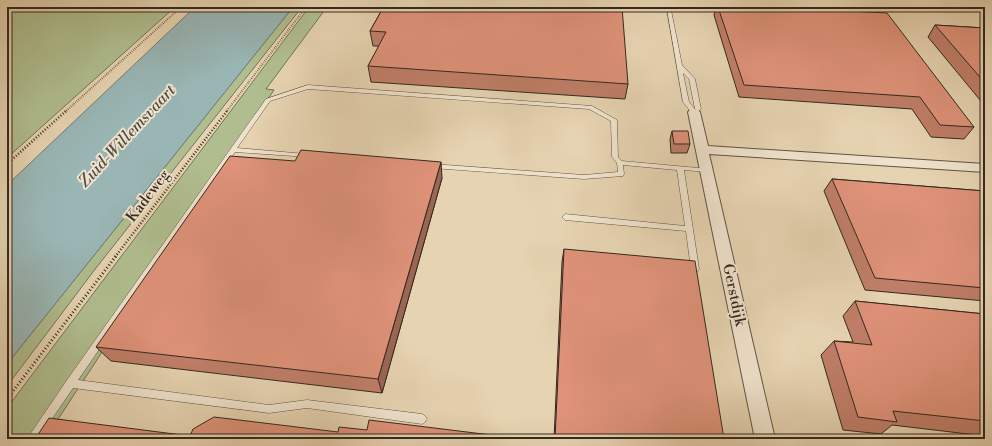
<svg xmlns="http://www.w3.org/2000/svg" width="992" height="446" viewBox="0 0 992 446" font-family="'Libre Bodoni',serif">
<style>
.green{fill:#b0be8f;stroke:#727456}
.water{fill:#99b6b5;stroke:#717e79}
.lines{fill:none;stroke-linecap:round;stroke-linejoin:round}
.service-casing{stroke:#615443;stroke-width:1}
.minor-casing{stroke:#615443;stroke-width:2}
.path-far2{stroke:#35291e;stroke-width:2;stroke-dasharray:0.5 1.5;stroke-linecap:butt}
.path-far1{stroke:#35291e;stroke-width:2.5;stroke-dasharray:1 2;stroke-linecap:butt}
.path{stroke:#35291e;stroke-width:3;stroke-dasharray:1 2.5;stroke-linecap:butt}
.service{fill:#efe2cc;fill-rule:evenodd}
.minor{fill:#efe2cc;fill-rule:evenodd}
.wall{fill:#bf7e68;stroke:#35291e}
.shaded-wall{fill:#9b6655;stroke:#35291e}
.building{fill:#de9279;stroke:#35291e}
.labels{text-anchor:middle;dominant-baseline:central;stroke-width:4;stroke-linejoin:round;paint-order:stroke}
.street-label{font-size:15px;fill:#35291e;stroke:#efe2cc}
.water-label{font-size:16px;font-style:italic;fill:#4e4c44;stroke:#efe2cc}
</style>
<rect width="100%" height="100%" fill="#e6d3b1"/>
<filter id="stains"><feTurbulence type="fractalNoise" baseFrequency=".005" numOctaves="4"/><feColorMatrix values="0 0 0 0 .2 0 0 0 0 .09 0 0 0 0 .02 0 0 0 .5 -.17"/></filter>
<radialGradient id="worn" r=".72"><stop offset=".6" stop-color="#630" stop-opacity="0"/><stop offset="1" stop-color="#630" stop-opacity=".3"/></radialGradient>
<g class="green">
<path d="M 7,7 L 175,7 L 7,158 Z"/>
<path d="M 293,7 L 302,7 L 96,268 L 7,386 L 7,364 Z"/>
<path d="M 309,7 L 327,7 L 266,89 L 274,90 L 45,439 L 7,439 L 7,408 Z"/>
</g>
<path class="water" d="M 195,7 L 293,7 L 7,364 L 7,185 Z"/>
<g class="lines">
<defs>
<g id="service">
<path d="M 667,9 L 671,10 L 682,65 L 695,79 L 701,109 L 698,111 L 695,109 L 689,79 L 683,73 L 689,102 L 697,112 L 696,113 L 692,113 L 683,102 Z"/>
<path d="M 308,85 L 592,106 L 617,120 L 618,157 L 622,161 L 709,169 L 710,170 L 707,172 L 684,170 L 699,269 L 698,271 L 692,271 L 691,269 L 686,231 L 565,220 L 562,217 L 565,214 L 685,226 L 677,170 L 623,165 L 624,174 L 623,176 L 584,179 L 432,168 L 429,166 L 432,164 L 584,175 L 618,172 L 617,163 L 612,157 L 611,121 L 589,109 L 308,89 L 270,101 L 237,148 L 306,154 L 308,155 L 309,156 L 308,157 L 235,152 L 78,380 L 269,405 L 307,400 L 422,414 L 425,416 L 427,419 L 425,422 L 422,424 L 307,408 L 269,413 L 73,388 L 38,439 L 27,439 L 67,380 L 266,99 Z"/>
</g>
<path id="minor" d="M 694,109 L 698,110 L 700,112 L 708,146 L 985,164 L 985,172 L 709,154 L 775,439 L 755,439 L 688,112 L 690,110 Z"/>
</defs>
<use href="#service" class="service-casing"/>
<use href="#minor" class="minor-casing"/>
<g class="path-far2">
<path d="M 65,112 L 181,7"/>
<path d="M 226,112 L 306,7"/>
</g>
<g class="path-far1">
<path d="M 7,164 L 66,111"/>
<path d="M 115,257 L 227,111"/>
</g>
<path class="path" d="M 7,399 L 116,256"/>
<use href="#service" class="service"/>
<use href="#minor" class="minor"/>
</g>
<g class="wall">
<path d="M 716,7 L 771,7 L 974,127 L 964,139 L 931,137 L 912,109 L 739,97 L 714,15 Z"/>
<path d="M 383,8 L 628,84 L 625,99 L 371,82 L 368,66 L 379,46 L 373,46 L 370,31 Z"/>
<path d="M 935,25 L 985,28 L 985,106 L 928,37 Z"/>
<path d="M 672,131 L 690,144 L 687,153 L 671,153 L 670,139 Z"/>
<path d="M 442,178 L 382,393 L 111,361 L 96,347 Z"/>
<path d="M 832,179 L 985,191 L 985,301 L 865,290 L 824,191 Z"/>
<path d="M 564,249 L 724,439 L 554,439 L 562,262 Z"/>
<path d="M 855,301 L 985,314 L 985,436 L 892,425 L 881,434 L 843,430 L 821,355 L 834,341 L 853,342 L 843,316 Z"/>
</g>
<path class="shaded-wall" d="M 441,162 L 442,178 L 382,393 L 378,379 Z"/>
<g class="building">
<path d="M 399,7 L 622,7 L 628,84 L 368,66 L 386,32 L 370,31 L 383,8 L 398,9 Z"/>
<path d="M 718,7 L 771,7 L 887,13 L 974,127 L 940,125 L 920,97 L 744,85 Z"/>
<path d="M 935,25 L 985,28 L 985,83 Z"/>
<path d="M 672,131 L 688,131 L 690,144 L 674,144 Z"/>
<path d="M 301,150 L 441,162 L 378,379 L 96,347 L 230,156 L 295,161 Z"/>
<path d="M 832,179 L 985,191 L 985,288 L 875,278 Z"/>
<path d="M 564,249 L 695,261 L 724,439 L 555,439 Z"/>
<path d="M 855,301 L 985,314 L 985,421 L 893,411 L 897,422 L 858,417 L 834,341 L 872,345 Z"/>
<path d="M 214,417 L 338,432 L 339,427 L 367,430 L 369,420 L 524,439 L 35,439 L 49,418 L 190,436 L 193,429 Z"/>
</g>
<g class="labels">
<g class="street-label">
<text transform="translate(148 196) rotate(-53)">Kadeweg</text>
<text transform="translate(734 295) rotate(78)">Gerstdijk</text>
</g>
<g class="water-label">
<text transform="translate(127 136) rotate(-47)">Zuid-Willemsvaart</text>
</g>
</g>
<rect width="992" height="446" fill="none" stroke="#e6d3b1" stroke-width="24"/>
<rect x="8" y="8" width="976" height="430" fill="none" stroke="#35291e" stroke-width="2"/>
<rect x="12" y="12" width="968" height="422" fill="none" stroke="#35291e"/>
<rect width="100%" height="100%" filter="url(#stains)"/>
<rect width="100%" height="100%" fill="url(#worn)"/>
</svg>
